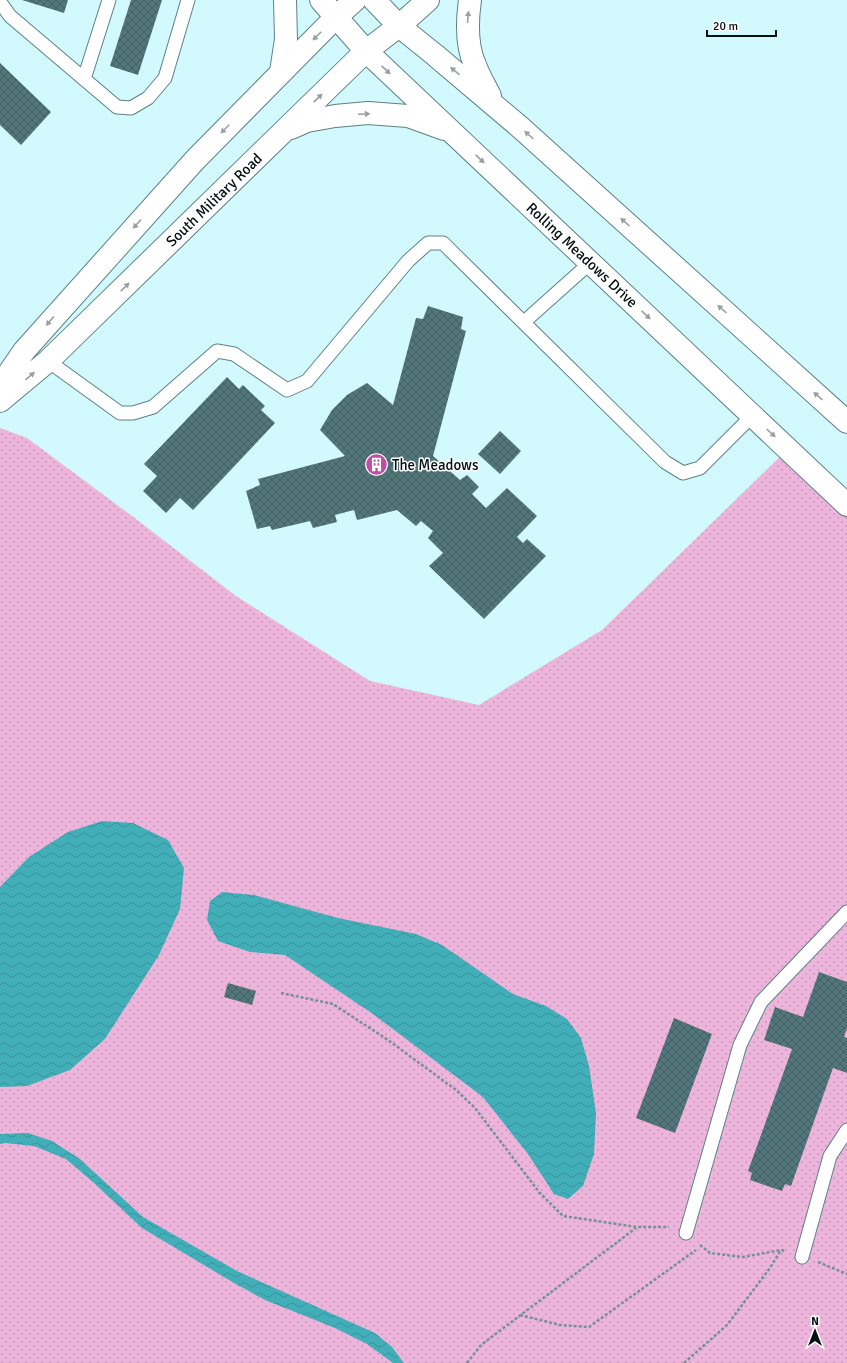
<svg xmlns="http://www.w3.org/2000/svg" width="847" height="1363" viewBox="0 0 847 1363" font-family="Signika,sans-serif">
<style>
.grass{fill:url(#grass-dots)}
.water{fill:url(#water-waves)}
.building{fill:url(#building-cross-hatch)}
.lines{fill:none;stroke-linecap:round;stroke-linejoin:round}
.lane-casing{stroke:#5d8185;stroke-width:15}
.secondary-casing{stroke:#5d8185;stroke-width:24}
.path{stroke:#769194;stroke-width:2.5;stroke-dasharray:3 2;stroke-linecap:butt}
.lane{stroke:#fff;stroke-width:13}
.secondary{stroke:#fff;stroke-width:22}
.oneway{fill:#9a9f9f}
.labels{text-anchor:middle;dominant-baseline:central;stroke-width:3;stroke-linejoin:round;paint-order:stroke}
.street-label{font-size:15px;fill:#020e0f;stroke:#fff}
.poi-label{font-size:15px;fill:#020e0f;stroke:#fff;text-anchor:start}
</style>
<defs>
<pattern id="grass-dots" width="8" height="8" patternUnits="userSpaceOnUse"><rect width="8" height="8" fill="#edb5dc"/><path d="M2 2h.1M6 6h.1" fill="none" stroke="#ca9abc" stroke-width="1.8" stroke-linecap="round"/></pattern>
<pattern id="water-waves" width="16" height="10" patternUnits="userSpaceOnUse"><rect width="16" height="10" fill="#42aeb8"/><path d="M0 5q4-4 8 0t8 0" fill="none" stroke="#38949d"/></pattern>
<pattern id="building-cross-hatch" width="8" height="8" patternUnits="userSpaceOnUse"><rect width="8" height="8" fill="#53767a"/><path d="M0 0l8 8M0 8l8-8" fill="none" stroke="#435f62"/></pattern>
</defs>
<rect width="100%" height="100%" fill="#d2f9fd"/>
<path class="grass" d="M 0,428 L 27,438 L 132,516 L 236,596 L 370,681 L 479,705 L 602,630 L 788,449 L 847,505 L 847,1363 L 0,1363 Z"/>
<g class="water">
<path d="M 102,821 L 133,823 L 168,840 L 184,868 L 180,909 L 159,955 L 105,1039 L 70,1070 L 27,1086 L 0,1087 L 0,887 L 29,857 L 68,832 Z"/>
<path d="M 222,892 L 254,895 L 338,918 L 416,934 L 442,945 L 513,994 L 546,1006 L 567,1019 L 581,1038 L 589,1066 L 596,1113 L 594,1154 L 583,1186 L 568,1199 L 554,1194 L 528,1154 L 483,1097 L 373,1014 L 285,955 L 250,952 L 218,941 L 207,920 L 210,901 Z"/>
<path d="M 28,1133 L 52,1141 L 80,1159 L 143,1217 L 237,1271 L 375,1333 L 392,1347 L 404,1363 L 393,1363 L 367,1344 L 335,1328 L 265,1300 L 234,1283 L 142,1228 L 94,1183 L 66,1159 L 34,1146 L 5,1143 L 0,1144 L 0,1134 Z"/>
</g>
<g class="building">
<path d="M 22,0 L 68,0 L 64,13 Z"/>
<path d="M 131,0 L 162,0 L 138,75 L 110,66 Z"/>
<path d="M 0,63 L 51,112 L 21,145 L 0,125 Z"/>
<path d="M 428,306 L 463,317 L 461,329 L 466,331 L 433,456 L 460,480 L 467,475 L 479,487 L 472,494 L 486,508 L 507,488 L 537,516 L 517,537 L 523,543 L 527,539 L 546,556 L 484,619 L 429,566 L 443,553 L 428,538 L 433,531 L 421,521 L 416,526 L 397,510 L 357,520 L 354,510 L 335,515 L 337,522 L 313,528 L 310,521 L 272,530 L 270,526 L 257,529 L 246,491 L 260,485 L 258,479 L 345,456 L 320,430 L 332,410 L 347,395 L 367,383 L 393,405 L 416,318 L 423,319 Z"/>
<path d="M 227,377 L 239,389 L 243,385 L 265,406 L 261,410 L 275,423 L 193,510 L 180,498 L 166,513 L 143,491 L 157,476 L 144,464 Z"/>
<path d="M 500,431 L 521,451 L 500,474 L 478,454 Z"/>
<path d="M 819,972 L 847,982 L 847,1028 L 844,1037 L 847,1038 L 847,1073 L 833,1068 L 791,1186 L 785,1184 L 782,1191 L 750,1180 L 752,1173 L 748,1171 L 792,1049 L 764,1040 L 775,1007 L 803,1017 Z"/>
<path d="M 228,983 L 256,991 L 252,1005 L 224,997 Z"/>
<path d="M 674,1018 L 712,1034 L 675,1133 L 636,1118 Z"/>
</g>
<g class="lines">
<defs>
<g id="lane">
<path d="M 0,2 L 10,16 L 117,107 L 131,108 L 148,98 L 165,78 L 188,0"/>
<path d="M 84,79 L 109,0"/>
<path d="M 524,322 L 590,263"/>
<path d="M 48,361 L 120,413 L 133,413 L 153,407 L 217,351 L 234,354 L 287,390 L 307,381 L 408,261 L 428,243 L 443,243 L 665,462 L 683,473 L 700,468 L 752,416"/>
<path d="M 686,1233 L 740,1045 L 761,1002 L 847,912"/>
<path d="M 802,1257 L 830,1156 L 847,1130"/>
</g>
<g id="secondary">
<path d="M 321,0 L 366,51 L 847,505"/>
<path d="M 374,0 L 399,26 L 435,55 L 521,128 L 847,422"/>
<path d="M 470,0 C 467,21 466,45 475,65 C 479,76 485,86 490,96"/>
<path d="M 281,72 L 286,39 L 285,0"/>
<path d="M 291,128 L 307,121 L 335,116 L 368,113 L 408,116 L 444,129"/>
<path d="M 0,386 L 24,351 L 195,160 L 336,17 L 355,0"/>
<path d="M 0,401 L 48,361 L 366,51 L 399,26 L 428,0"/>
</g>
</defs>
<use href="#lane" class="lane-casing"/>
<use href="#secondary" class="secondary-casing"/>
<g class="path">
<path d="M 281,993 L 333,1004 L 388,1040 L 456,1090 L 475,1108 L 539,1192 L 563,1216 L 637,1227 L 669,1227"/>
<path d="M 700,1245 L 710,1253 L 743,1257 L 781,1250 L 785,1251"/>
<path d="M 818,1262 L 847,1274"/>
<path d="M 520,1315 L 560,1325 L 589,1327 L 696,1250"/>
<path d="M 467,1363 L 481,1345 L 636,1228"/>
<path d="M 684,1363 L 727,1325 L 770,1268 L 781,1250"/>
</g>
<use href="#lane" class="lane"/>
<use href="#secondary" class="secondary"/>
</g>
<defs><path id="oneway-solid" d="M-6-.8H1V-3.2L6.5 0L1 3.2V.8H-6Z"/></defs>
<g class="oneway">
<use href="#oneway-solid" transform="translate(468 17) rotate(-85)"/>
<use href="#oneway-solid" transform="translate(317 36) rotate(135)"/>
<use href="#oneway-solid" transform="translate(386 70) rotate(44)"/>
<use href="#oneway-solid" transform="translate(455 71) rotate(-140)"/>
<use href="#oneway-solid" transform="translate(318 98) rotate(-44)"/>
<use href="#oneway-solid" transform="translate(364 114) rotate(-3)"/>
<use href="#oneway-solid" transform="translate(225 129) rotate(135)"/>
<use href="#oneway-solid" transform="translate(529 135) rotate(-138)"/>
<use href="#oneway-solid" transform="translate(480 159) rotate(43)"/>
<use href="#oneway-solid" transform="translate(625 222) rotate(-138)"/>
<use href="#oneway-solid" transform="translate(137 224) rotate(132)"/>
<use href="#oneway-solid" transform="translate(125 287) rotate(-44)"/>
<use href="#oneway-solid" transform="translate(722 309) rotate(-138)"/>
<use href="#oneway-solid" transform="translate(646 315) rotate(43)"/>
<use href="#oneway-solid" transform="translate(50 321) rotate(131)"/>
<use href="#oneway-solid" transform="translate(30 376) rotate(-40)"/>
<use href="#oneway-solid" transform="translate(818 396) rotate(-138)"/>
<use href="#oneway-solid" transform="translate(771 433) rotate(42)"/>
</g>
<defs>
<symbol id="building-disc" viewBox="-11 -11 22 22"><circle r="9.5" fill="#c04ca5" stroke="#fff"/><path d="M-4-6H4V6H1V3H-1V6H-4ZM-2.5-4.3h1.7v1.8h-1.7ZM.8-4.3h1.7v1.8H.8ZM-2.5-1h1.7V.8h-1.7ZM.8-1h1.7V.8H.8Z" fill="#fff"/></symbol>
</defs>
<g fill-rule="evenodd">
<use href="#building-disc" x="364" y="452" width="25" height="25"/>
</g>
<g class="labels">
<g class="street-label">
<text transform="translate(214 200) rotate(-44)">South Military Road</text>
<text transform="translate(582 255) rotate(43)">Rolling Meadows Drive</text>
</g>
<g class="poi-label">
<text x="392" y="465">The Meadows</text>
</g>
</g>
<g transform="translate(815 1331)" stroke="#ffffff" stroke-width="3" paint-order="stroke">
<path d="M0-3L7 15L0 10L-7 15Z" fill="#020e0f"/>
<text y="-6" font-size="11" font-weight="bold" text-anchor="middle" fill="#020e0f">N</text>
</g>
<path d="M707 30v6h69v-6" fill="none" stroke="#020e0f" stroke-width="2"/>
<text x="713" y="30" font-size="12" fill="#020e0f" stroke="#ffffff" stroke-width="3" paint-order="stroke">20 m</text>
</svg>
